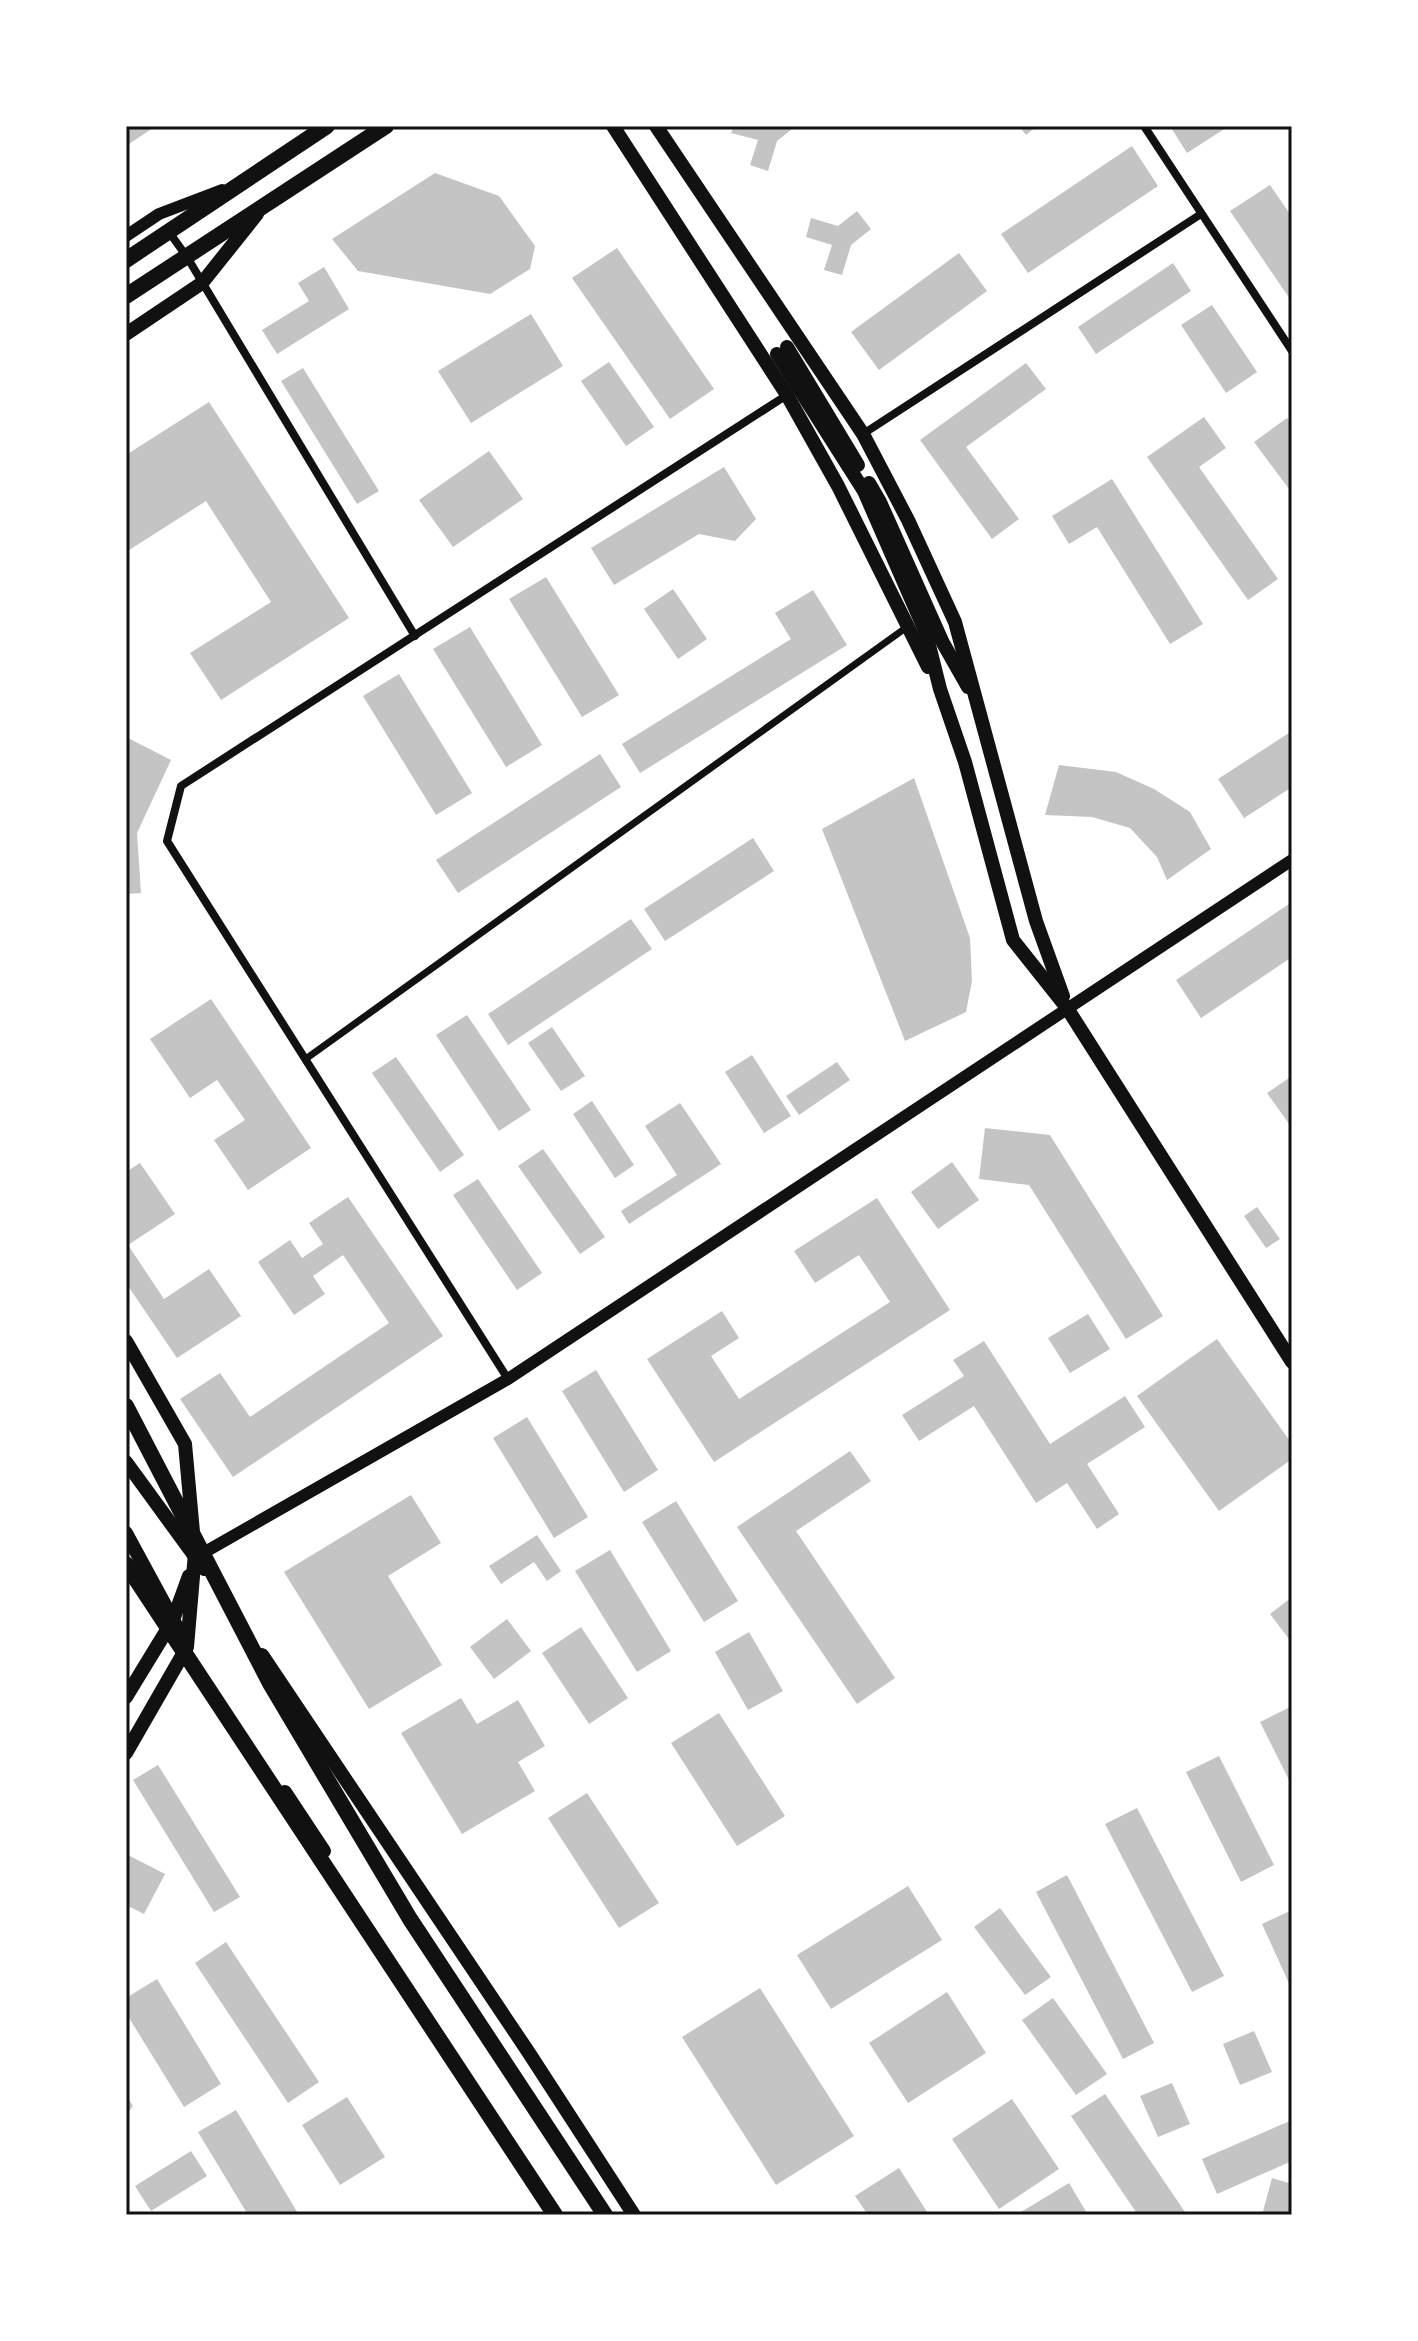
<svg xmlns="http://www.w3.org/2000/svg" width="1418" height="2341" viewBox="0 0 1418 2341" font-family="Mulish,sans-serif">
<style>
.building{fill:#c4c4c4}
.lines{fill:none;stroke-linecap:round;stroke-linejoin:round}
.pedestrian{stroke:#111;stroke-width:7}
.minor{stroke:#111;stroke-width:8}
.tertiary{stroke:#111;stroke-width:12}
.secondary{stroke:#111;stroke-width:14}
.primary{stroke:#111;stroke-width:16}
.trunk{stroke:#111;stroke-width:16}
.neatline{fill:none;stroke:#111;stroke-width:3}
</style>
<rect width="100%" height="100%" fill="#fff"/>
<!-- building -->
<g class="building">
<polygon points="126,126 156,126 126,146"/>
<polygon points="734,126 796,126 777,141 768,171 750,165 758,140 731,133"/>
<polygon points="1019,126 1037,126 1026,135"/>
<polygon points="1170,126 1229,126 1187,153"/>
<polygon points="1132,146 1158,186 1028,273 1001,234"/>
<polygon points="435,173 499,196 535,246 530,269 490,294 358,271 332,239"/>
<polygon points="1270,185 1292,217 1292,302 1230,211"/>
<polygon points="857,211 871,229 851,245 842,275 824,270 832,245 806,237 811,218 838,226"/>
<polygon points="617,248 714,389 670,419 572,278"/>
<polygon points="959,253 987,291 879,370 851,332"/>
<polygon points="1173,263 1191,291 1096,354 1078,327"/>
<polygon points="324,267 349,309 277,354 262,330 309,301 298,283"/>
<polygon points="1212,305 1257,372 1226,393 1181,325"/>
<polygon points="531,314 563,366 471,423 438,371"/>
<polygon points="609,362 654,427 626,446 581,381"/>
<polygon points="1026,363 1046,389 966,447 1019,519 992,539 920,440"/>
<polygon points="303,368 379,491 357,504 281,381"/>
<polygon points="209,402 349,618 221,700 190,653 271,602 206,501 126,552 126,455"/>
<polygon points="1204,417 1226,448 1199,467 1278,579 1248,600 1147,457"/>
<polygon points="1287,418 1292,424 1292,493 1254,442"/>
<polygon points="489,451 523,499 453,547 419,500"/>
<polygon points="724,467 756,519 735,541 699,534 614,585 591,548"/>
<polygon points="1112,479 1203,624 1170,644 1097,527 1069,544 1052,516"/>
<polygon points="546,577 619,695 582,717 509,599"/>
<polygon points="673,589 707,639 678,659 644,609"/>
<polygon points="813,590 847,645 640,773 622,744 791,639 775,613"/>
<polygon points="470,627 542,745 506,767 433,649"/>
<polygon points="399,674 472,793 436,815 363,696"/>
<polygon points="1292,731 1292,787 1244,818 1218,779"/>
<polygon points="126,737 171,760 137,833 141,893 126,894"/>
<polygon points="600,754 621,787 458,893 436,860"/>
<polygon points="1059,765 1116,772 1154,789 1190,812 1211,849 1167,880 1157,857 1130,828 1092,817 1045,815"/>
<polygon points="914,778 970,938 972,981 966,1012 905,1041 822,829"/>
<polygon points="753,838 774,871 665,941 644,909"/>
<polygon points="1292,902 1292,957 1201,1018 1176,980"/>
<polygon points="631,919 652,949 508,1045 488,1014"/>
<polygon points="211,999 311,1148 248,1190 214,1140 245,1120 217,1080 190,1098 150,1039"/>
<polygon points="467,1015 531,1110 499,1131 436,1035"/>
<polygon points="552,1027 585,1076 561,1091 528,1043"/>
<polygon points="752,1055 791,1116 764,1133 725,1072"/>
<polygon points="396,1057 464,1155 440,1172 372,1073"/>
<polygon points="837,1062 850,1080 799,1115 786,1096"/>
<polygon points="1292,1076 1292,1128 1267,1093"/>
<polygon points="592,1101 634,1165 615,1178 573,1114"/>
<polygon points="680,1103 721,1164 629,1224 621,1211 677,1175 645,1126"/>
<polygon points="985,1128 1050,1135 1163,1316 1126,1339 1029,1185 979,1179"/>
<polygon points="543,1149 605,1237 580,1254 518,1166"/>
<polygon points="952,1162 979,1200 938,1229 911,1192"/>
<polygon points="140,1163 175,1214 128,1245 164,1299 209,1269 241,1316 177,1358 126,1283 126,1172"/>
<polygon points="478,1179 542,1273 517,1290 453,1195"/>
<polygon points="348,1197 443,1336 233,1477 180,1399 220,1373 250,1417 389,1323 343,1255 313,1276 325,1294 294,1315 258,1262 290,1240 302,1258 323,1244 309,1223"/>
<polygon points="877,1198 950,1310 714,1462 647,1359 722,1311 739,1338 711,1356 739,1399 890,1302 859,1255 815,1283 794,1251"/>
<polygon points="1257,1207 1280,1239 1266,1248 1244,1216"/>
<polygon points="1088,1314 1110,1349 1070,1373 1048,1338"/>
<polygon points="1217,1339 1292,1444 1292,1459 1219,1511 1137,1396"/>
<polygon points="984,1341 1050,1444 1125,1396 1145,1427 1087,1464 1119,1514 1097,1529 1067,1483 1036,1503 974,1406 919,1441 902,1415 964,1376 953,1360"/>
<polygon points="596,1370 658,1470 624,1492 562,1391"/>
<polygon points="527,1417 588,1517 554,1538 493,1438"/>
<polygon points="850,1451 871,1481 796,1531 895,1678 857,1704 737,1527"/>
<polygon points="411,1495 441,1543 388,1576 442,1665 369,1709 284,1572"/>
<polygon points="676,1501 738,1601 704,1622 642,1522"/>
<polygon points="537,1535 561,1571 547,1581 534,1562 501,1584 489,1566"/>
<polygon points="610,1550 671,1651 637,1672 575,1571"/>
<polygon points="1292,1597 1292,1643 1270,1614"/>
<polygon points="507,1619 531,1651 494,1679 470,1647"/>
<polygon points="581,1627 628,1698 589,1724 542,1653"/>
<polygon points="749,1632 783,1691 748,1710 715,1652"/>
<polygon points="461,1698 477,1724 518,1700 545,1746 518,1762 535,1791 462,1834 401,1733"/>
<polygon points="1292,1706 1292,1786 1260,1722"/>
<polygon points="719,1713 785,1816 737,1846 671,1743"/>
<polygon points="1219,1756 1274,1865 1241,1882 1186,1772"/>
<polygon points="158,1765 240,1897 214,1912 133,1780"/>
<polygon points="587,1793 659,1903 619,1928 548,1818"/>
<polygon points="1137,1808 1224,1976 1192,1992 1105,1824"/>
<polygon points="126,1854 165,1874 144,1914 126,1905"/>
<polygon points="1067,1875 1154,2043 1123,2059 1036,1892"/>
<polygon points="908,1886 942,1940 831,2009 797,1955"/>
<polygon points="1000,1908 1051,1977 1025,1995 974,1927"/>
<polygon points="1292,1910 1292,1990 1262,1924"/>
<polygon points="226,1942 319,2082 288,2103 195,1963"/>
<polygon points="157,1979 221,2084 184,2107 126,2013 126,1998"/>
<polygon points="760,1988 854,2136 776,2185 682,2037"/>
<polygon points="947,1992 986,2053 908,2103 869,2043"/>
<polygon points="1053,1998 1107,2074 1076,2095 1022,2020"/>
<polygon points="1254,2031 1272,2072 1240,2085 1223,2044"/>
<polygon points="1172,2083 1190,2124 1158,2137 1140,2096"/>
<polygon points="1105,2094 1187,2215 1138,2215 1071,2116"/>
<polygon points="126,2095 133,2106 126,2115"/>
<polygon points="347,2097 385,2157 340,2185 302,2125"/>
<polygon points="1012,2099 1059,2169 999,2209 952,2139"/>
<polygon points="236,2110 299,2215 248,2215 198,2132"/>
<polygon points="1292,2120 1292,2161 1217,2194 1202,2159"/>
<polygon points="191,2151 207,2176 151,2211 135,2186"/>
<polygon points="899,2168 929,2215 868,2215 855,2196"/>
<polygon points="1272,2178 1292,2184 1292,2215 1262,2215"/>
<polygon points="1069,2183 1088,2215 1016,2215"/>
</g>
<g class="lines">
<!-- pedestrian -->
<polyline class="pedestrian" points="307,1058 907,627"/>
<!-- minor -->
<g class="minor">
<polyline points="1144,126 1292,351"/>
<polyline points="169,232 187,257 415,636"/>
<polyline points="863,434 1201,214"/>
<polyline points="508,1379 167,841 181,786 787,395"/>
</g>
<!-- tertiary -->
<g class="tertiary">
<polyline points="126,236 159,214 222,190"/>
<polyline points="198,1556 508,1379 1292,860"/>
</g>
<!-- secondary -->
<g class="secondary">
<polyline points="613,126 787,395 838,486 928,667"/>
<polyline points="656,126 863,434 908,520 955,622 1036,921 1063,996"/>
<polyline points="126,334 202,283 257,214"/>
<polyline points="787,347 858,465"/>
<polyline points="777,354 864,491 926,633 940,689 965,762 1013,940 1067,1008 1292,1362"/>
<polyline points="869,483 880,502 943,643 968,687"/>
<polyline points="126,1341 185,1444 193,1532"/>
<polyline points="126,1462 204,1569"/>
<polyline points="126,1533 183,1638"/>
<polyline points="262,1655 529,2053 634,2215"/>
<polyline points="126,1697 173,1620 189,1576"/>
<polyline points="126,1753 187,1647 195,1553"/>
<polyline points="285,1792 324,1851"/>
</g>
<!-- primary -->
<g class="primary">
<polyline points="126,260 327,126"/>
<polyline points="126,296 386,126"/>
</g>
<!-- trunk -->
<g class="trunk">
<polyline points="126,1406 271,1685 410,1919 605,2215"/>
<polyline points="126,1564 555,2215"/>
</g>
</g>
<!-- border -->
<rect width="1418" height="2341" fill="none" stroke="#ffffff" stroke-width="256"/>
<rect x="128" y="128" width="1162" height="2085" class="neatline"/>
</svg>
